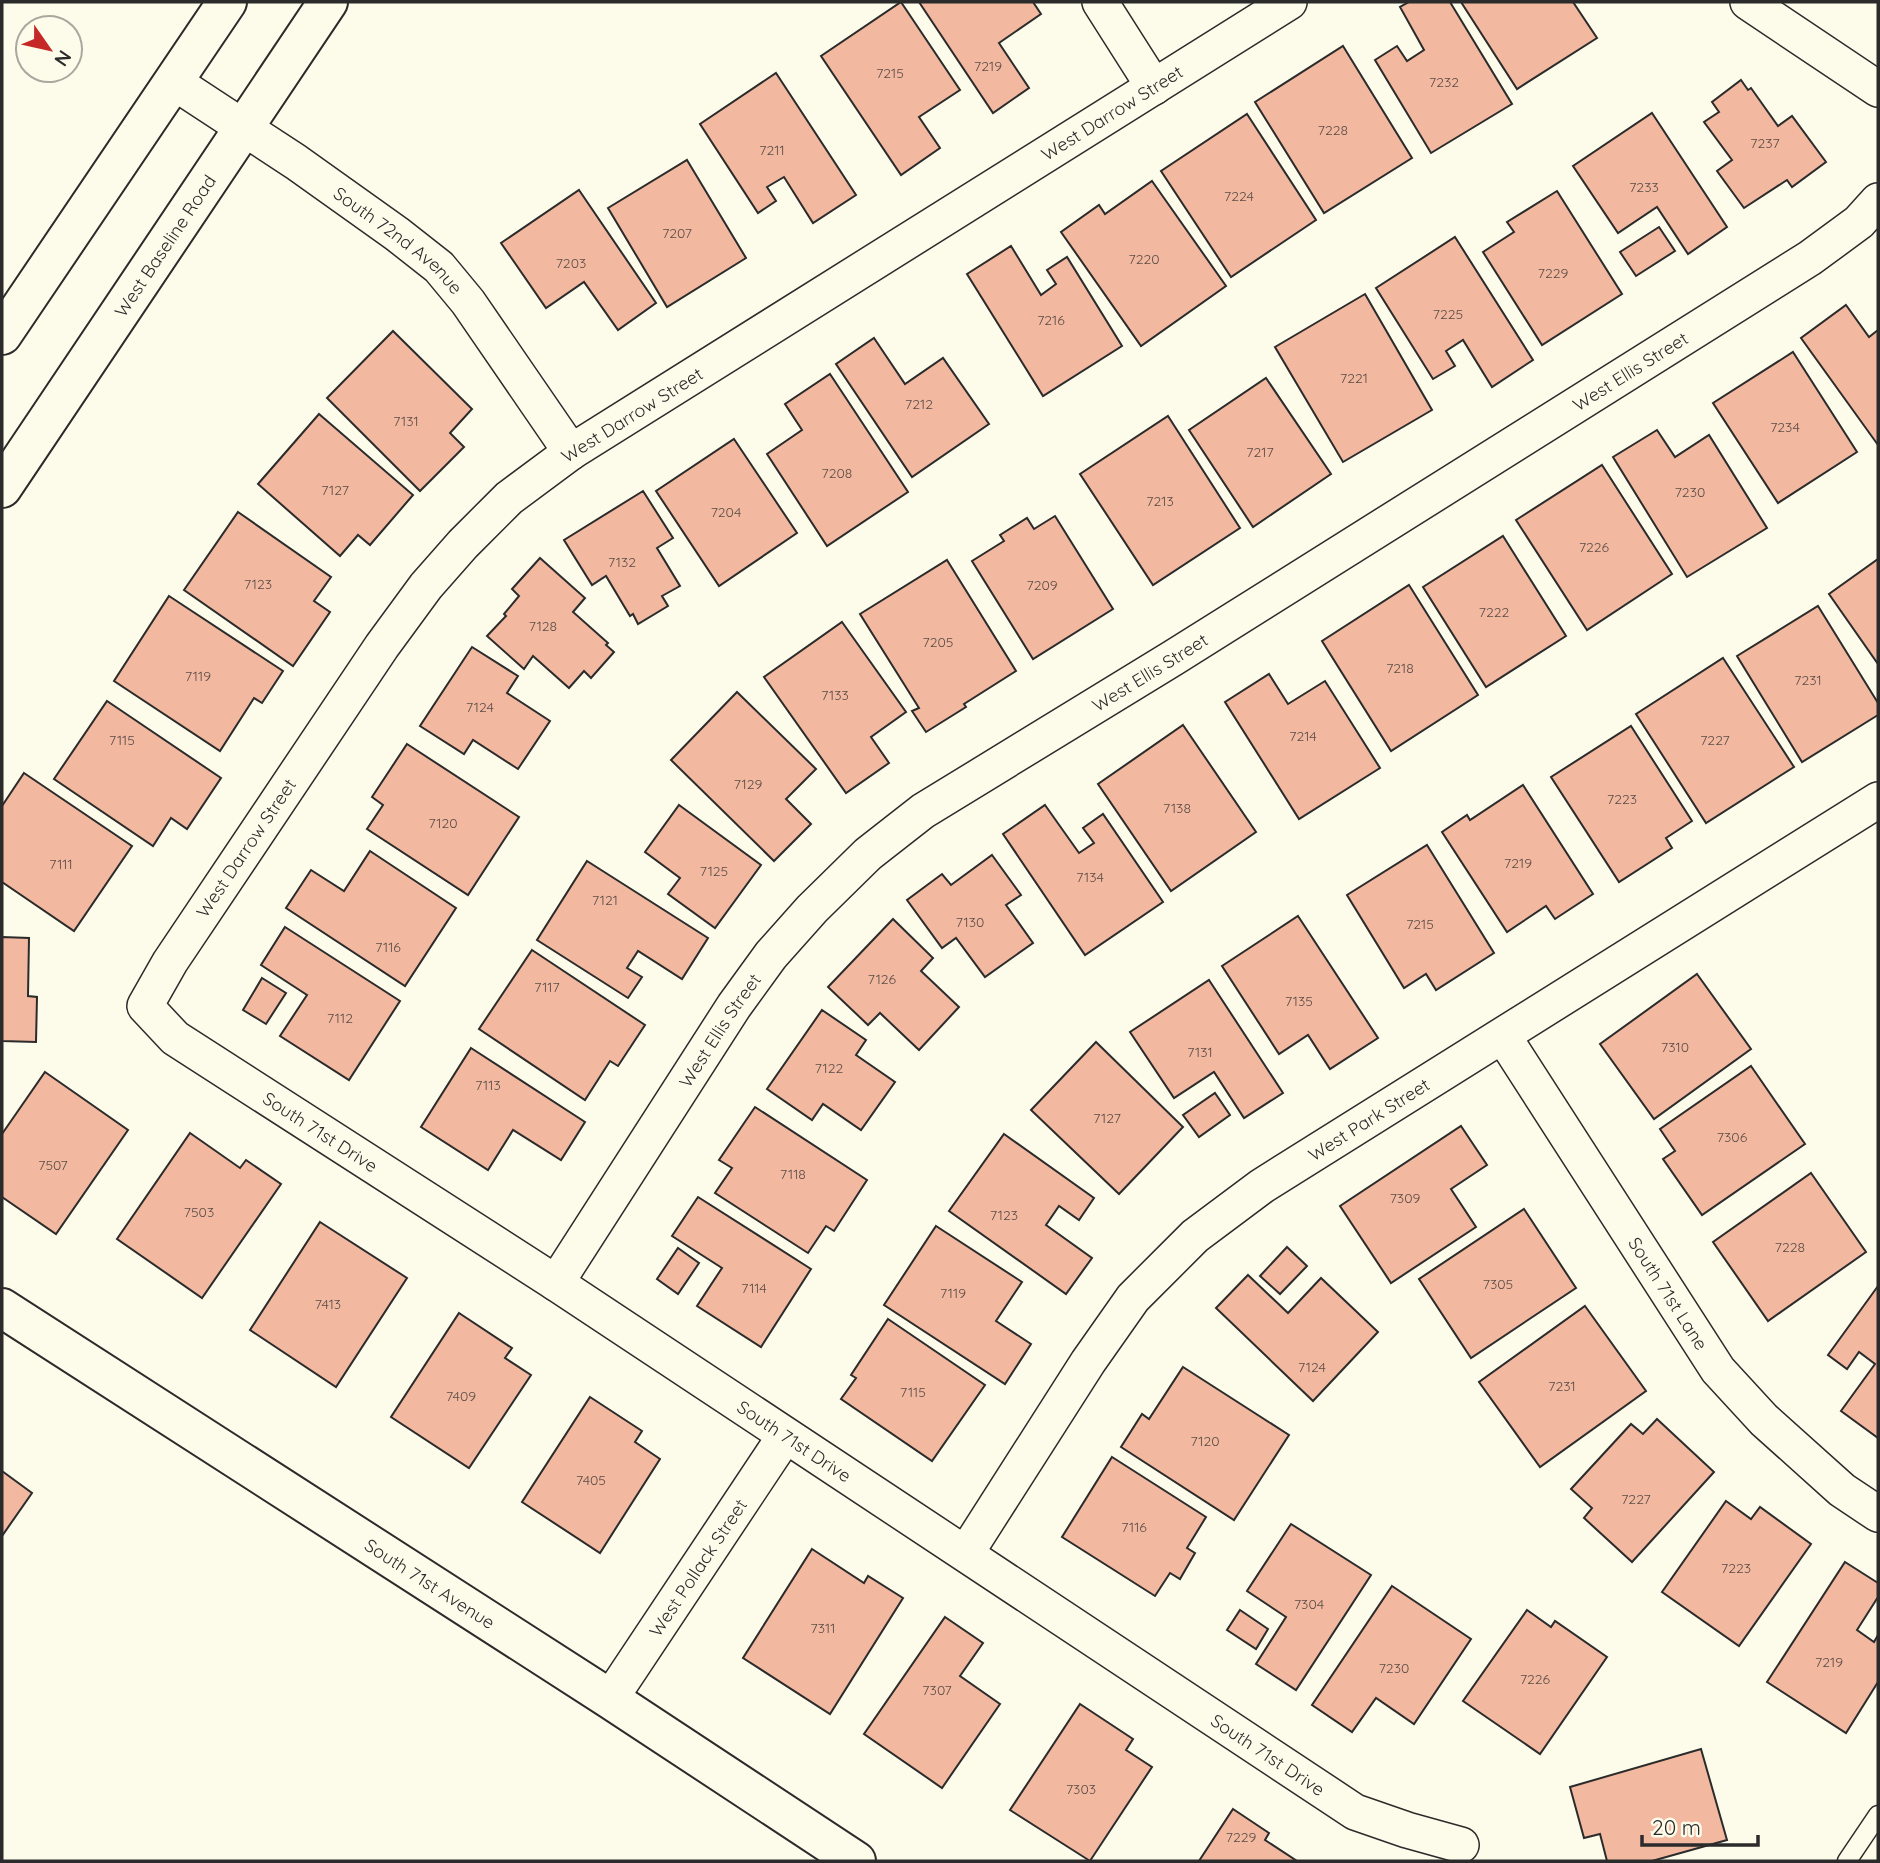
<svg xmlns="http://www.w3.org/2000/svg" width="1880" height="1863" viewBox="0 0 1880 1863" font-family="Quicksand,sans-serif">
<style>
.building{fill:#f2b8a0;stroke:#2b2b2b;stroke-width:2}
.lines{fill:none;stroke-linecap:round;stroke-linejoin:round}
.lane-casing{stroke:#2b2b2b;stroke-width:21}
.street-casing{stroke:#2b2b2b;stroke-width:38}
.secondary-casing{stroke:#2b2b2b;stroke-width:42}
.lane{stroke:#fdfbea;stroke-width:18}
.street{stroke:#fdfbea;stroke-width:35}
.secondary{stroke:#fdfbea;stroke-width:38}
.labels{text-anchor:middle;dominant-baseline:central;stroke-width:5;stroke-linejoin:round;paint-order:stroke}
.number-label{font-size:14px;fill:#5d4e48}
.street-label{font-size:18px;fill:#2b2b2b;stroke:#fdfbea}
</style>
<rect width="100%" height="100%" fill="#fdfbea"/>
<!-- building -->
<g class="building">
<polygon points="901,2 960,90 919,117 940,148 901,175 821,56"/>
<polygon points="919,2 1033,2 1041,14 999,43 1029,88 993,113"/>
<polygon points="1409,2 1450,2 1512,104 1431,153 1375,60 1397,46 1407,61 1424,50 1400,7"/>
<polygon points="1461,2 1573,2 1597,38 1517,89"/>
<polygon points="1343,46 1412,158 1324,213 1255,102"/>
<polygon points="776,73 856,195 813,223 784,177 767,187 776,201 758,213 700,124"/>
<polygon points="1741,80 1748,90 1751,88 1778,126 1792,116 1826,162 1792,187 1787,180 1744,208 1717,171 1732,160 1704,122 1719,112 1712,102"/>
<polygon points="1652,113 1727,227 1688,254 1657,207 1618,233 1573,166"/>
<polygon points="1247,114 1316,220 1231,277 1161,171"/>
<polygon points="687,160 746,258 667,307 608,208"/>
<polygon points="1152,181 1226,286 1141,346 1061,232 1099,205 1105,214"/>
<polygon points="579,190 656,303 618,330 584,282 546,308 501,243"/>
<polygon points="1557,191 1622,294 1542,345 1483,252 1514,232 1507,222"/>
<polygon points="1659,227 1675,251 1636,276 1620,252"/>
<polygon points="1455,237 1533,360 1492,387 1463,340 1446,351 1455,366 1433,379 1376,288"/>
<polygon points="1011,246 1041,295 1056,284 1047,270 1067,257 1122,346 1043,396 967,274"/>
<polygon points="1365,294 1432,410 1343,462 1275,347"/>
<polygon points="1846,305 1869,337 1878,330 1878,445 1801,338"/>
<polygon points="393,331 472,409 450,433 464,447 420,491 327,398"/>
<polygon points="874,338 905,384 943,358 989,424 912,477 836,364"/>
<polygon points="1793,352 1857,452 1778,503 1713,403"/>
<polygon points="830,374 908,492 827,546 767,454 802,430 785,404"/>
<polygon points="1266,378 1331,474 1253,527 1189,430"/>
<polygon points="319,414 413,495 370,545 358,535 340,556 258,484"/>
<polygon points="1168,416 1240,528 1153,585 1080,474"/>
<polygon points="1657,430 1675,457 1709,435 1767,528 1687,577 1613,457"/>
<polygon points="734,439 797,533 719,586 656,491"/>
<polygon points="1602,465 1672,574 1587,630 1516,520"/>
<polygon points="643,491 673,538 657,548 680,586 662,596 668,606 638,624 633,614 630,616 606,576 592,585 564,540"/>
<polygon points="238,512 331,577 314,601 330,612 293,666 184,590"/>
<polygon points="1055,516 1113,609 1033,659 972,561 1004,541 1000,535 1027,518 1034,529"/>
<polygon points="1503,536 1566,636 1486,687 1423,587"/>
<polygon points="540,558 585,598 573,612 608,643 606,645 614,652 591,678 584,671 569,688 533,656 524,669 487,636 506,616 504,614 519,596 512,589"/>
<polygon points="1878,559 1878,664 1829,594"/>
<polygon points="947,560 1016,671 964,704 966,707 926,732 912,711 919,708 860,614"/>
<polygon points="1409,585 1478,695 1391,751 1322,641"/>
<polygon points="169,596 283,671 262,703 254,698 220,751 114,681"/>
<polygon points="1818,606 1878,703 1878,715 1802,762 1737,656"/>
<polygon points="842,622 906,712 871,737 889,763 846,793 764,677"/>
<polygon points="472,647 518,676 507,693 550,721 518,769 473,740 464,754 420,726"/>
<polygon points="1723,658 1794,767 1706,823 1636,714"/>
<polygon points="1269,674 1288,704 1325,681 1380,768 1299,819 1225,702"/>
<polygon points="737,692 816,769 786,799 811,824 774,861 671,760"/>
<polygon points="107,701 221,778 187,829 171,818 153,846 54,779"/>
<polygon points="1183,725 1256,832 1171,891 1098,784"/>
<polygon points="1631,726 1692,821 1666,838 1672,848 1619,882 1551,777"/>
<polygon points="407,744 519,817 468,895 367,829 383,805 372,797"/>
<polygon points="24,773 132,846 74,931 2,882 2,806"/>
<polygon points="1523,785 1593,894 1555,919 1546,906 1507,932 1442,832 1467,815 1470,820"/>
<polygon points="679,805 761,865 715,928 668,894 680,878 645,852"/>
<polygon points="1045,805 1079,853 1094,843 1083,828 1103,814 1163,902 1085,955 1003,834"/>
<polygon points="1427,845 1494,953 1436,990 1426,974 1404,988 1347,895"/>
<polygon points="370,851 456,908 405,986 286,908 311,870 344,891"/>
<polygon points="992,855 1021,895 1006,905 1033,943 985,977 956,938 942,948 907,900 942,874 951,885"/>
<polygon points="587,861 708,938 682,979 638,951 627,968 642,977 628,998 537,940"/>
<polygon points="1298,916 1378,1038 1330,1069 1308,1035 1279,1054 1222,966"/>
<polygon points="893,919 933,958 921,971 959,1007 919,1050 880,1013 868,1025 828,987"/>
<polygon points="285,927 400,1001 349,1080 280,1036 307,995 261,965"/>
<polygon points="2,937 29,938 28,996 37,997 36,1042 2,1041"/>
<polygon points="532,950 645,1025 618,1066 610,1061 585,1100 479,1029"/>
<polygon points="1697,974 1751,1049 1654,1119 1600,1044"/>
<polygon points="262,978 286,993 266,1024 243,1010"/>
<polygon points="1209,980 1283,1093 1244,1118 1214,1072 1174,1098 1130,1032"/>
<polygon points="822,1010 866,1040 856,1055 895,1082 861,1130 823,1104 812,1120 767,1089"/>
<polygon points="1096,1042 1183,1127 1119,1194 1031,1110"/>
<polygon points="471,1048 585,1122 561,1160 513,1130 488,1170 421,1127"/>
<polygon points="1751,1066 1805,1144 1702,1215 1663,1159 1675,1151 1660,1129"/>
<polygon points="45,1072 128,1130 56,1234 2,1197 2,1134"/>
<polygon points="1215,1093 1230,1115 1199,1137 1183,1115"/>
<polygon points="755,1107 867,1180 834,1231 826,1226 808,1253 715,1193 732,1168 719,1160"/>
<polygon points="1461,1126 1487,1165 1451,1189 1476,1227 1391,1283 1340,1206"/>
<polygon points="190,1133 240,1168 246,1160 281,1184 202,1298 117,1239"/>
<polygon points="1004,1134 1094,1198 1079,1220 1059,1206 1046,1225 1092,1258 1066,1294 949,1211"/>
<polygon points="1811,1173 1866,1252 1768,1321 1713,1242"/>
<polygon points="698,1197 811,1269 761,1347 697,1306 722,1268 672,1236"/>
<polygon points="1524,1209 1576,1288 1471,1358 1419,1279"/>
<polygon points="320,1222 407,1278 336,1387 250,1330"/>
<polygon points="936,1226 1022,1282 996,1321 1031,1344 1005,1384 884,1305"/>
<polygon points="1287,1247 1307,1266 1280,1294 1260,1276"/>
<polygon points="678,1248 699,1263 678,1294 657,1279"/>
<polygon points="1248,1275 1288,1313 1321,1278 1378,1332 1313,1401 1216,1308"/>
<polygon points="1878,1286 1878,1438 1841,1411 1875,1364 1859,1352 1847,1369 1828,1355"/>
<polygon points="1585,1306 1646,1391 1540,1467 1479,1382"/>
<polygon points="459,1313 512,1348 505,1358 531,1375 469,1468 391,1417"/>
<polygon points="888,1319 985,1385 932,1461 841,1399 856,1378 851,1375"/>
<polygon points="1183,1367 1289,1435 1234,1520 1121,1447 1142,1414 1149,1419"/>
<polygon points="590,1397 642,1431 635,1442 660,1459 600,1553 522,1502"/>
<polygon points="1657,1419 1714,1472 1632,1562 1584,1518 1592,1508 1571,1489 1631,1424 1643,1434"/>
<polygon points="1112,1457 1206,1517 1187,1548 1195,1553 1180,1579 1170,1573 1155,1596 1062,1537"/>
<polygon points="2,1471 32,1493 2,1536"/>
<polygon points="1726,1501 1751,1519 1760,1507 1811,1544 1739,1646 1662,1592"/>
<polygon points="1291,1524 1371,1575 1296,1690 1256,1664 1286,1617 1247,1591"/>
<polygon points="812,1549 864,1583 868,1576 903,1598 830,1714 743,1658"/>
<polygon points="1845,1562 1878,1583 1878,1597 1857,1630 1874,1642 1878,1635 1878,1682 1846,1733 1767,1682"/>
<polygon points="1392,1586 1471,1639 1414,1724 1376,1698 1352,1732 1312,1705"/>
<polygon points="1240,1610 1268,1629 1256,1649 1227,1630"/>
<polygon points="1527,1610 1551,1627 1555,1621 1607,1657 1540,1754 1463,1701"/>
<polygon points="945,1617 983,1643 960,1676 1000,1704 942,1788 864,1734"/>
<polygon points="1080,1704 1133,1739 1126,1750 1152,1767 1090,1861 1010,1810"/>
<polygon points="1701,1749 1727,1840 1652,1861 1607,1861 1600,1834 1584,1838 1570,1787"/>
<polygon points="1233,1809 1269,1833 1265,1840 1297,1861 1199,1861"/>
</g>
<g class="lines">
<!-- lane casing -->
<g class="lane-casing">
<polyline id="lane" points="1847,1861 1878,1815"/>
</g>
<!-- street casing -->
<g class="street-casing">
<g id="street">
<polyline points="1100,2 1154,87"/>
<path id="s1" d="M1289,2L571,452L509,498L463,544L426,586L382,646L170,962L145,1006L175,1038L556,1283L1355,1812L1407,1830L1461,1845"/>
<polyline points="1748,2 1878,89"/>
<path id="s2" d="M174,82L296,162L397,234L439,267L468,302L571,452"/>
<path id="s3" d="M1503,1036L1718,1370L1764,1420L1842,1490L1878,1514"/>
<path id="s4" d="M556,1283L734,1006L771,955L812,909L868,854L923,811L1173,658L1810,258L1859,222L1878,201"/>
<path id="s5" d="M966,1553L1088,1362L1133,1298L1195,1236L1262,1186L1878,800"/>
<path id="s6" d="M610,1699L785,1436"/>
</g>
</g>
<!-- secondary casing -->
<g class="secondary-casing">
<g id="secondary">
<polyline points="2,335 227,2"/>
<path id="s7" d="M2,488L328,2"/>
<path id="s8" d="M2,1308L610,1699L856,1861"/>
</g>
</g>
<!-- lane -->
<use href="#lane" class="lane"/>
<!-- street -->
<use href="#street" class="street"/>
<!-- secondary -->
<use href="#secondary" class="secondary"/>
</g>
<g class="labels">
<!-- number labels -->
<g class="number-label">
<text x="988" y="66">7219</text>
<text x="890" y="73">7215</text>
<text x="1444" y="82">7232</text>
<text x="1333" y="130">7228</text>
<text x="1765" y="143">7237</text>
<text x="772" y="150">7211</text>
<text x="1644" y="187">7233</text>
<text x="1239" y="196">7224</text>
<text x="677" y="233">7207</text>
<text x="1144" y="259">7220</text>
<text x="571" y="263">7203</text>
<text x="1553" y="273">7229</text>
<text x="1448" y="314">7225</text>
<text x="1051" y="320">7216</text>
<text x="1354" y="378">7221</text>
<text x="919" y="404">7212</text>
<text x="406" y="421">7131</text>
<text x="1785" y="427">7234</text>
<text x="1260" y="452">7217</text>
<text x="837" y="473">7208</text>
<text x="335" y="490">7127</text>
<text x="1690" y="492">7230</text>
<text x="1160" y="501">7213</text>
<text x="726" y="512">7204</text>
<text x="1594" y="547">7226</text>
<text x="622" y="562">7132</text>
<text x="258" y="584">7123</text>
<text x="1042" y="585">7209</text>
<text x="1494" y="612">7222</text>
<text x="543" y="626">7128</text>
<text x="938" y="642">7205</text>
<text x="1400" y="668">7218</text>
<text x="198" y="676">7119</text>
<text x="1808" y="680">7231</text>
<text x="835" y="695">7133</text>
<text x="480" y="707">7124</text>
<text x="1303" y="736">7214</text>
<text x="122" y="740">7115</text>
<text x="1715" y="740">7227</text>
<text x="748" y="784">7129</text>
<text x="1622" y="799">7223</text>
<text x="1177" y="808">7138</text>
<text x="443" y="823">7120</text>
<text x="1518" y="863">7219</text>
<text x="61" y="864">7111</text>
<text x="714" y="871">7125</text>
<text x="1090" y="877">7134</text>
<text x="605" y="900">7121</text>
<text x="970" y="922">7130</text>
<text x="1420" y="924">7215</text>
<text x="388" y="947">7116</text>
<text x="882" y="979">7126</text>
<text x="547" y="987">7117</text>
<text x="1299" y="1001">7135</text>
<text x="340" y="1018">7112</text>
<text x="1675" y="1047">7310</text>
<text x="1200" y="1052">7131</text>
<text x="829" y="1068">7122</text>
<text x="488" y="1085">7113</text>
<text x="1107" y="1118">7127</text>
<text x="1732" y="1137">7306</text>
<text x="53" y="1165">7507</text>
<text x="793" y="1174">7118</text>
<text x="1405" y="1198">7309</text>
<text x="199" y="1212">7503</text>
<text x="1004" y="1215">7123</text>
<text x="1790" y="1247">7228</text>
<text x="1498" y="1284">7305</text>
<text x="754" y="1288">7114</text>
<text x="953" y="1293">7119</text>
<text x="328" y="1304">7413</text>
<text x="1312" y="1367">7124</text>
<text x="1562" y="1386">7231</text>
<text x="913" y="1392">7115</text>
<text x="461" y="1396">7409</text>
<text x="1205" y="1441">7120</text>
<text x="591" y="1480">7405</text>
<text x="1636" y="1499">7227</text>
<text x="1134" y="1527">7116</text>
<text x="1736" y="1568">7223</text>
<text x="1309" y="1604">7304</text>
<text x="823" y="1628">7311</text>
<text x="1829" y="1662">7219</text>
<text x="1394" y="1668">7230</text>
<text x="1535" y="1679">7226</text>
<text x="937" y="1690">7307</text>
<text x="1081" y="1789">7303</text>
<text x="1241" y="1837">7229</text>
</g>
<!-- street labels -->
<g class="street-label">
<text transform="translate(1112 113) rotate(-32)">West Darrow Street</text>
<text stroke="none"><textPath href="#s2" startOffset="275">South 72nd Avenue</textPath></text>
<text stroke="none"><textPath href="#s7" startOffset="292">West Baseline Road</textPath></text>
<text stroke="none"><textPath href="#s4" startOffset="1435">West Ellis Street</textPath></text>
<text transform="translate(632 415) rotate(-32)">West Darrow Street</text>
<text stroke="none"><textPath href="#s4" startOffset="868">West Ellis Street</textPath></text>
<text transform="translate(246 848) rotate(-56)">West Darrow Street</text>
<text stroke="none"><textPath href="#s4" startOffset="301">West Ellis Street</textPath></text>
<text stroke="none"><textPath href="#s5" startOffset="602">West Park Street</textPath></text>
<text stroke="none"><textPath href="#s1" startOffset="1768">South 71st Drive</textPath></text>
<text stroke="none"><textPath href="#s3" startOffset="306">South 71st Lane</textPath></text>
<text stroke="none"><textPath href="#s1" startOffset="2334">South 71st Drive</textPath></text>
<text stroke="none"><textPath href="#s6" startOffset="158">West Pollack Street</textPath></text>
<text stroke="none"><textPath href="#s8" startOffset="509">South 71st Avenue</textPath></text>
<text stroke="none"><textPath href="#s1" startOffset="2902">South 71st Drive</textPath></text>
</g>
</g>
<!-- border -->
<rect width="1880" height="1863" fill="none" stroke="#2b2b2b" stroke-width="7"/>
<!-- north arrow -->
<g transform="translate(49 49) rotate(124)"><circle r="33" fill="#fdfbea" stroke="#a9a89e" stroke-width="2"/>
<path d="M0-5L12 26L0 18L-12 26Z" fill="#c62828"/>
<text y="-10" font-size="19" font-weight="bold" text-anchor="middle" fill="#2b2b2b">N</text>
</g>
<!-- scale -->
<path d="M1642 1835v10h116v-10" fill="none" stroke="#2b2b2b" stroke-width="3.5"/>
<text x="1652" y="1835" font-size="21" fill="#2b2b2b" stroke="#fdfbea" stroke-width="5" paint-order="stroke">20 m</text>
</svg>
